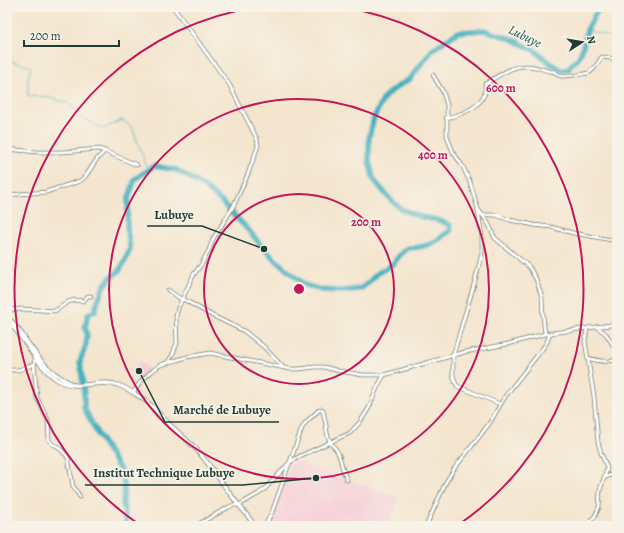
<svg xmlns="http://www.w3.org/2000/svg" width="624" height="533" viewBox="0 0 624 533" font-family="Alegreya,serif">
<style>
.built{fill:#f6cfd7}
.lines{fill:none;stroke-linecap:round;stroke-linejoin:round}
.stream{stroke:#43b0c0;stroke-width:1}
.river{stroke:#43b0c0;stroke-width:5.5}
.minor-casing{stroke:#6a786a;stroke-width:4.5}
.tertiary-casing{stroke:#6a786a;stroke-width:5}
.minor{stroke:#fff;stroke-width:3}
.tertiary{stroke:#fff;stroke-width:3.5}
.ring{fill:none;stroke:#c2185b;stroke-width:2}
.labels{text-anchor:middle;dominant-baseline:central;stroke-width:3.5;stroke-linejoin:round;paint-order:stroke}
.water-label{font-size:13px;font-style:italic;fill:#285a57;stroke:#f7f3e8}
.centre{fill:#c2185b;stroke:#f7f3e8;stroke-width:2}
.ring-label{font-size:12px;text-anchor:middle;font-weight:bold;fill:#c2185b;stroke:#f7f3e8;stroke-width:3.5;stroke-linejoin:round;paint-order:stroke}
.leader{fill:none;stroke:#1f3d34;stroke-width:1.5}
.callout-dot{fill:#1f3d34;stroke:#f7f3e8;stroke-width:1.5}
.callout-label{font-size:13px;text-anchor:middle;font-weight:bold;fill:#1f3d34;stroke:#f7f3e8;stroke-width:3.5;stroke-linejoin:round;paint-order:stroke}
</style>
<rect width="100%" height="100%" fill="#f7f3e8"/>
<filter id="ink" filterUnits="userSpaceOnUse"><feTurbulence type="fractalNoise" baseFrequency=".025" numOctaves="2"/><feDisplacementMap in="SourceGraphic" scale="8" xChannelSelector="R" yChannelSelector="G"/><feConvolveMatrix kernelMatrix="1 2 1 2 8 2 1 2 1" color-interpolation-filters="sRGB"/></filter>
<filter id="wash" filterUnits="userSpaceOnUse"><feTurbulence type="fractalNoise" baseFrequency=".012" numOctaves="4" result="noise"/><feDisplacementMap in="SourceGraphic" scale="16" xChannelSelector="R" yChannelSelector="G"/><feGaussianBlur stdDeviation="0.9" result="paint"/><feColorMatrix in="noise" values="0 0 0 0 0 0 0 0 0 0 0 0 0 0 0 0 0 1.4 0 .05"/><feComposite in="paint" operator="in"/></filter>
<g filter="url(#wash)">
<rect width="100%" height="100%" fill="#f4e5ce"/>
<!-- built -->
<g class="built">
<polygon points="140,361 149,370 139,381 130,372"/>
<polygon points="292,460 399,497 389,526 270,526"/>
</g>
<g class="lines">
<!-- stream -->
<g class="stream">
<polyline points="587,30 611,37 617,38"/>
<polyline points="7,40 11,61 31,67 28,78 28,96 47,97 68,103 85,119 103,129 122,120 132,127 148,170"/>
</g>
<!-- river -->
<path class="river" d="M124,526L126,521L123,503L124,489L122,473L98,435L84,408V395L80,361L86,345L87,335L85,327L88,314L95,311L98,300L104,286L111,277L119,271L126,259L130,248L127,228L128,200L135,179L154,166L177,170L203,186L221,201L251,233L264,249L287,270L305,285L321,290L342,291L360,289L368,283L378,273L393,264L399,256L408,248C428,248 436,242 451,230L450,225L438,220L421,217L401,209L390,199L374,180L369,161V138L374,117L385,96L398,86L410,79L433,49L458,32L484,30L512,39L534,50L553,65L561,70H568L572,64L578,59L582,50L587,30L599,7"/>
</g>
</g>
<g filter="url(#ink)">
<g class="lines">
<!-- minor casing -->
<g class="minor-casing">
<g id="minor">
<polyline points="433,75 443,92 447,105 447,136 453,152 462,165 470,182 478,209 488,223 495,238 529,267 536,279 542,297 543,316 545,334"/>
<path d="M446,118C460,115 476,110 483,97C486,93 485,89 485,84C497,77 511,66 525,66C533,65 541,69 549,71C552,71 552,71 555,72C557,73 558,75 560,76C562,77 588,74 590,72C595,69 598,62 602,57L617,59"/>
<polyline points="7,149 37,152 64,152 98,149 102,150 137,165"/>
<polyline points="7,195 46,192 80,181 85,177 97,159 105,151"/>
<polyline points="478,210 482,237 482,253 475,281 463,321 453,356 453,375 455,382 457,386 500,404"/>
<polyline points="482,215 496,215 510,220 534,225 551,227 573,233 612,240 617,242"/>
<polyline points="168,290 181,299 183,299 211,315 244,331 264,347 282,366"/>
<path d="M7,309C13,310 17,309 23,309C34,310 44,310 55,311L68,302L75,300L83,301L88,296H91"/>
<polyline points="597,327 606,334 617,351"/>
<polyline points="587,329 585,341 594,397 598,442 601,453 606,465 607,469 600,490 599,507 595,516 590,521 590,526"/>
<polyline points="36,357 34,364 37,398 48,420 49,440 52,444 57,446 66,455 68,458 73,486 80,497"/>
<path d="M588,358C597,361 608,363 617,359"/>
<polyline points="167,363 187,357 210,353 290,369 299,369 315,367 324,367 339,371 363,375 384,375 465,352 508,344 545,334 617,324"/>
<polyline points="7,370 19,370 34,364"/>
<polyline points="133,393 141,381 151,372 160,365 167,363 172,356 177,343 176,316 178,308 194,274 201,265 209,250 213,239 233,207 248,174 258,146 257,139 229,84 173,7"/>
<polyline points="604,478 617,472"/>
<polyline points="195,526 229,507 234,505 239,505 258,494 265,489 289,463 300,456 350,433 360,422 369,408 377,388 384,375"/>
<path d="M265,526L272,512L302,428L306,422L319,410L322,409L323,410C324,416 325,420 326,425C327,433 327,437 331,443C333,447 337,449 338,453C342,462 342,471 347,480"/>
<polyline points="426,526 446,482 454,469 489,424 506,395 543,348 547,342 550,333"/>
</g>
</g>
<!-- tertiary casing -->
<g class="tertiary-casing">
<g id="tertiary">
<path d="M7,317C21,329 28,346 40,359C49,370 60,378 72,384"/>
<path d="M7,321C26,338 35,364 56,379C77,393 98,378 118,385C129,389 147,401 154,408C159,413 164,419 169,424C178,432 187,440 196,449C208,462 218,478 229,492C237,504 247,514 255,526"/>
</g>
</g>
<!-- minor -->
<use href="#minor" class="minor"/>
<!-- tertiary -->
<use href="#tertiary" class="tertiary"/>
</g>
</g>
<!-- distance rings -->
<g class="ring">
<circle cx="299" cy="289" r="95"/>
<circle cx="299" cy="289" r="190"/>
<path d="M140 525A285 285 0 0 1 257 7M341 7A285 285 0 0 1 458 525"/>
</g>
<g class="labels">
<!-- water labels -->
<g class="water-label">
<text transform="translate(525 36) rotate(26)">Lubuye</text>
</g>
</g>
<circle cx="299" cy="289" r="6" class="centre"/>
<g class="ring-label">
<text x="501" y="92">600 m</text>
<text x="433" y="159">400 m</text>
<text x="366" y="226">200 m</text>
</g>
<!-- callouts -->
<path class="leader" d="M264 249L202 226H147M139 371L165 422H279M316 478L243 485H85"/>
<g class="callout-dot">
<circle cx="264" cy="249" r="4"/>
<circle cx="139" cy="371" r="4"/>
<circle cx="316" cy="478" r="4"/>
</g>
<g class="callout-label">
<text x="174" y="219">Lubuye</text>
<text x="222" y="414">Marché de Lubuye</text>
<text x="164" y="477">Institut Technique Lubuye</text>
</g>
<!-- margin -->
<rect width="624" height="533" fill="none" stroke="#f7f3e8" stroke-width="24"/>
<!-- north arrow -->
<g transform="translate(582 42) rotate(78)" stroke="#f7f3e8" stroke-width="3" paint-order="stroke">
<path d="M0-3L7 15L0 10L-7 15Z" fill="#1f3d34"/>
<text y="-6" font-size="11" font-weight="bold" text-anchor="middle" fill="#1f3d34">N</text>
</g>
<!-- scale -->
<path d="M24 40v6h95v-6" fill="none" stroke="#1f3d34" stroke-width="2"/>
<text x="30" y="40" font-size="12" fill="#1f3d34" stroke="#f7f3e8" stroke-width="3" paint-order="stroke">200 m</text>
</svg>
